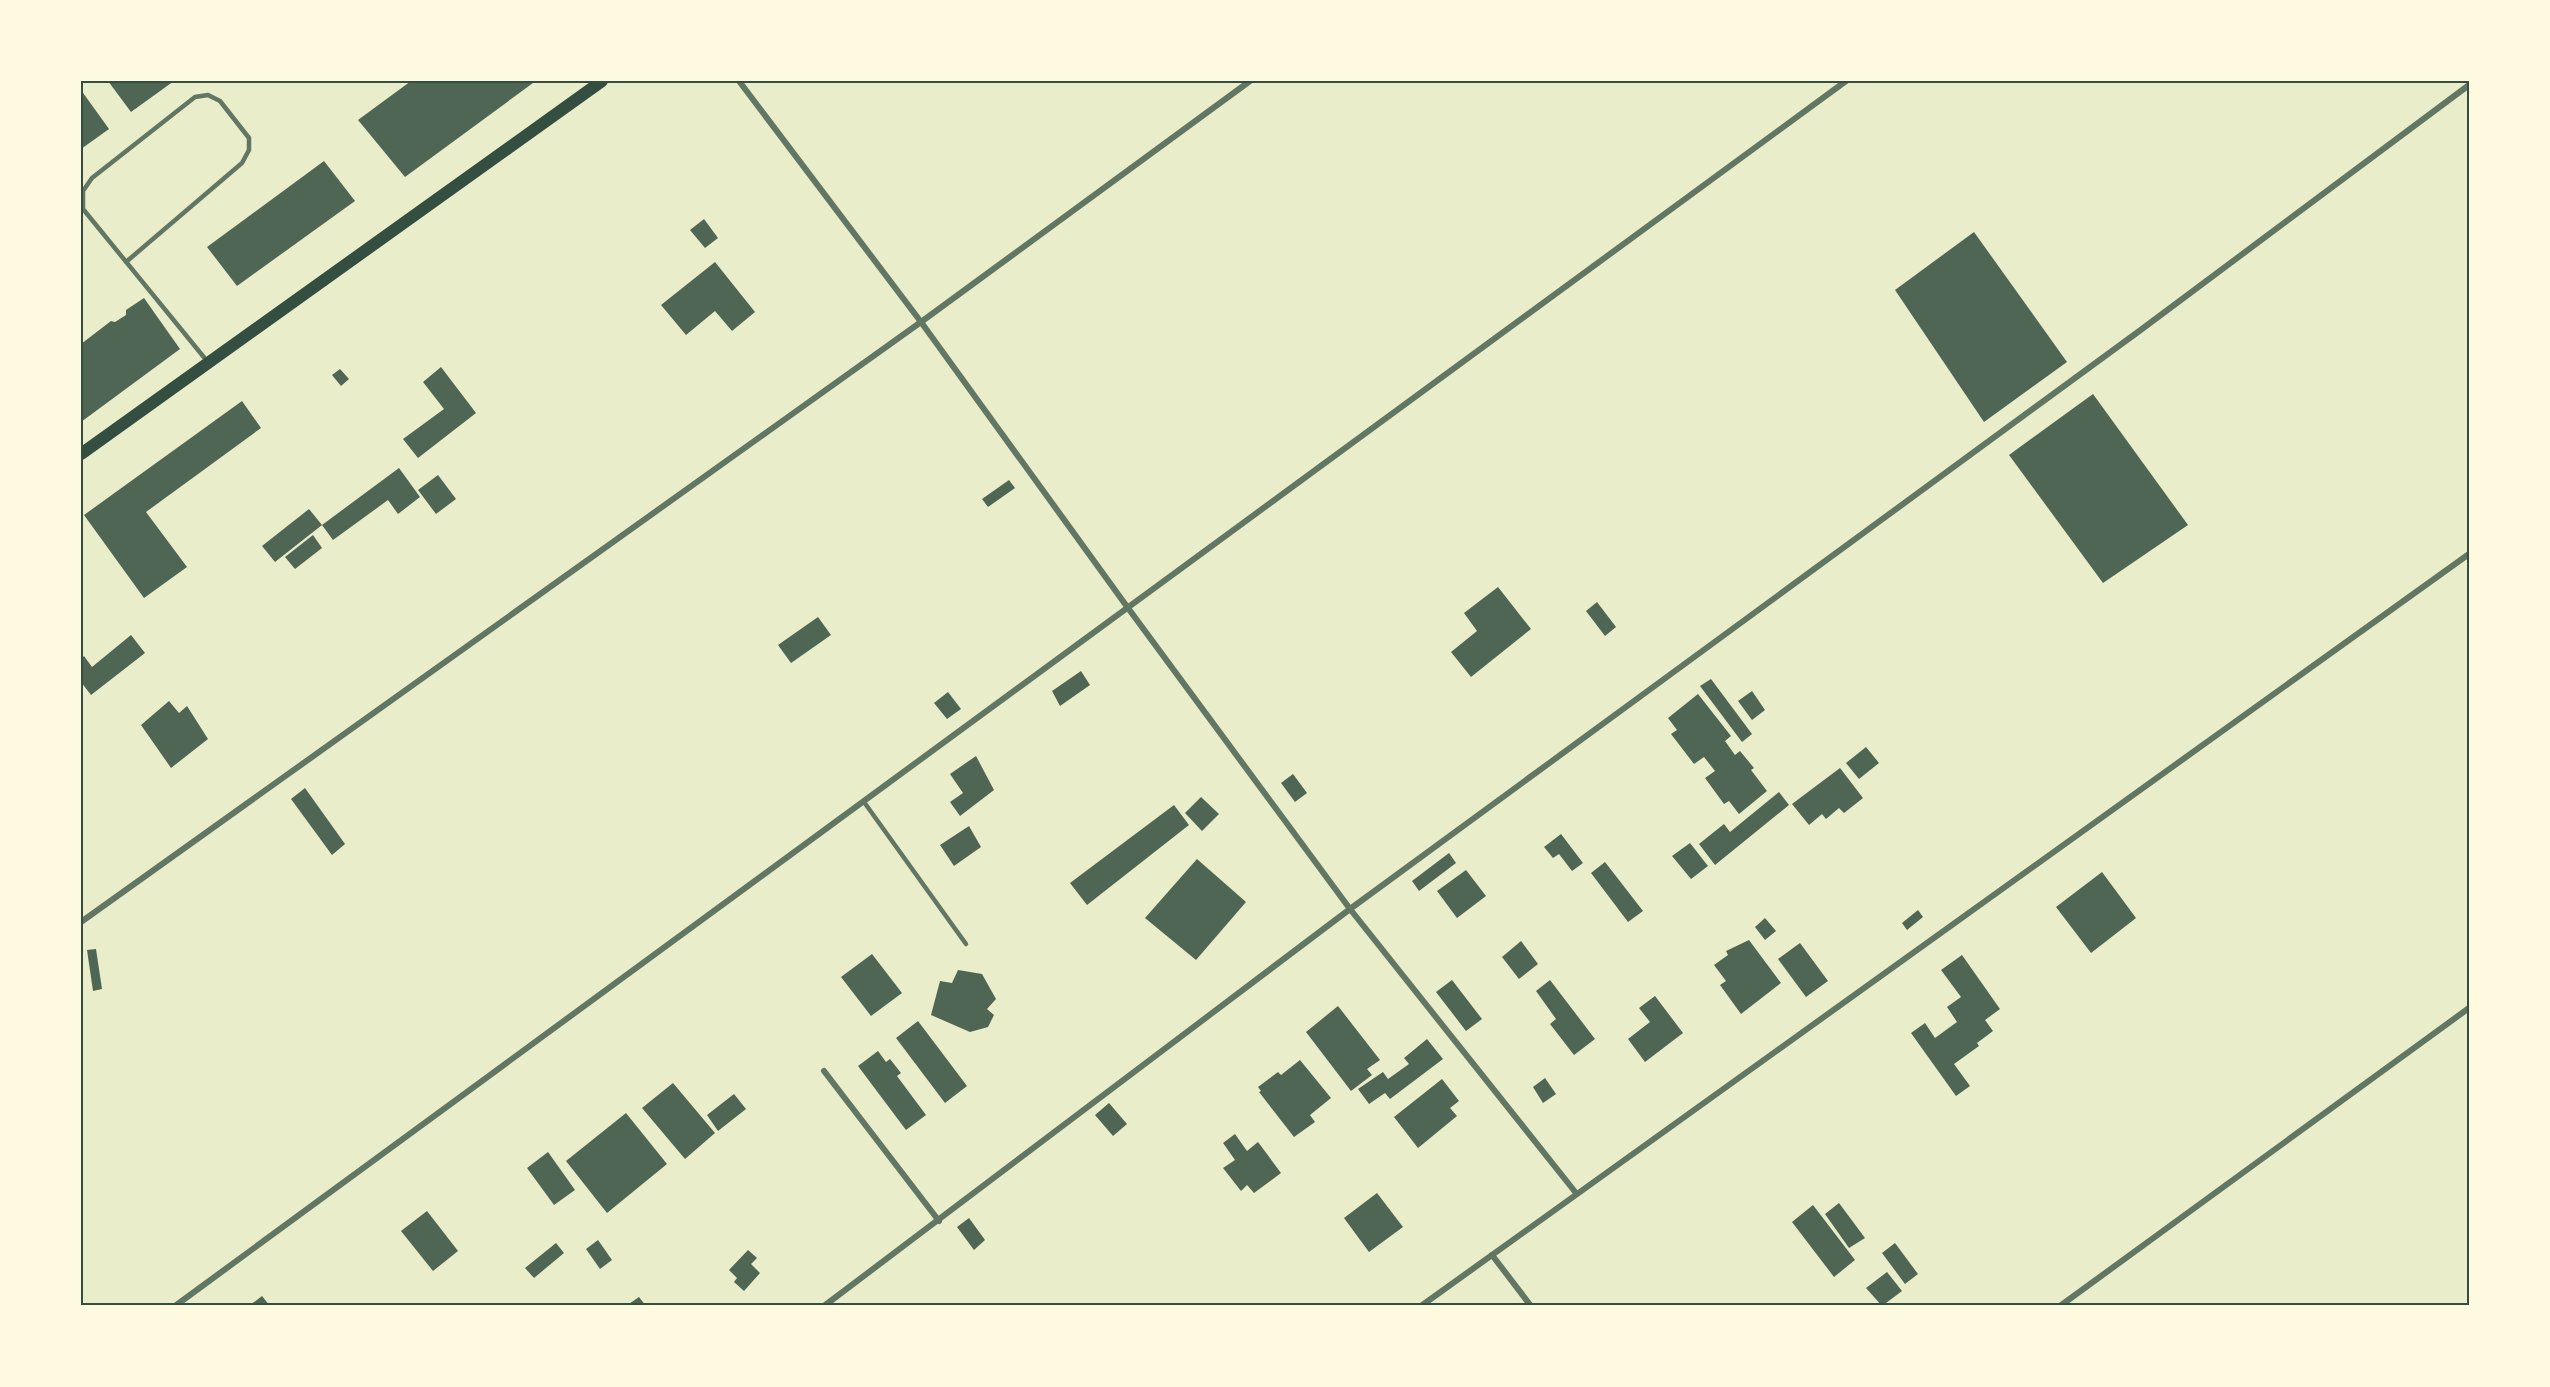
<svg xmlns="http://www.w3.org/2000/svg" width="2550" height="1387" viewBox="0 0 2550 1387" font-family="Quicksand,sans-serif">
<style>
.building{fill:#4f6655}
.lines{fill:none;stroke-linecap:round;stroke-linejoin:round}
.service{stroke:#617663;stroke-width:4.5}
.minor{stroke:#617663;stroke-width:6}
.secondary{stroke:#344e41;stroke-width:12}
.neatline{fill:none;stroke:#344e41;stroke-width:2}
</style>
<rect width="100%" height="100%" fill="#e9edc9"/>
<!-- building -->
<g class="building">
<polygon points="108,81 174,81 131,112"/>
<polygon points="411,81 531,81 533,83 405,177 358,120"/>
<polygon points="81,90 109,129 81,149"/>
<polygon points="324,161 355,201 237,286 207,247"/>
<polygon points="704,219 718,238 705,248 690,230"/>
<polygon points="1974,232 2067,362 1984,422 1895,290"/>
<polygon points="715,262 755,312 732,331 715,311 686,335 661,305"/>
<polygon points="144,298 180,349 81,422 81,344 111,321 115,322 126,315 126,310"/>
<polygon points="441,367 476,413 418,458 403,439 444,409 423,382"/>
<polygon points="340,369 349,379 341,386 332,375"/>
<polygon points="2093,394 2188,525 2103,583 2009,455"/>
<polygon points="242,401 261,428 146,512 187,567 144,598 84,515"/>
<polygon points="399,468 420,497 398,514 388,500 333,540 322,525"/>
<polygon points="438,475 456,499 436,514 418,490"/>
<polygon points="1009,480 1015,488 988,507 982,499"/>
<polygon points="309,509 322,525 275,562 262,546"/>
<polygon points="313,535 322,548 295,569 285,557"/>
<polygon points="1498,587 1531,629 1471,677 1451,652 1477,631 1464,613"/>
<polygon points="1597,602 1616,627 1605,636 1586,611"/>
<polygon points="818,617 831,635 791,663 778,645"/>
<polygon points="131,635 145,653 91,695 81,682 81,659 84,656 92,667"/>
<polygon points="1081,671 1090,685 1060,706 1052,691"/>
<polygon points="1711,679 1752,734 1742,742 1700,686"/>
<polygon points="1752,691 1765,710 1752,720 1738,701"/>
<polygon points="948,692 961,709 947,719 934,703"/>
<polygon points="1698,694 1731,736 1725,741 1735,755 1740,751 1754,768 1751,770 1767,791 1739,814 1729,801 1724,804 1705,778 1715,771 1704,757 1694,764 1671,734 1677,730 1668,718"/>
<polygon points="169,701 179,713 187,706 208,739 171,768 141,725"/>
<polygon points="1866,747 1879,763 1859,779 1846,763"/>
<polygon points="976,756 994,790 960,816 950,802 963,793 950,774"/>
<polygon points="1840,768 1863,798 1844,813 1839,808 1826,819 1822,814 1809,825 1792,804"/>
<polygon points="1293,774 1307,793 1295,802 1281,783"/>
<polygon points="305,788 345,844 332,855 291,799"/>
<polygon points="1779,792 1789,805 1715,865 1699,844 1724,824 1730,832"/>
<polygon points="1201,797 1219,814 1202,831 1185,813"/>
<polygon points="1174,805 1189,825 1087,905 1070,883"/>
<polygon points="969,826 981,847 954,866 940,845"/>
<polygon points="1561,834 1583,863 1572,871 1559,854 1553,858 1544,847"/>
<polygon points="1690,843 1708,866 1691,879 1672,856"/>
<polygon points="1449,853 1456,863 1419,891 1412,881"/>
<polygon points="1197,859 1246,902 1196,960 1145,918"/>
<polygon points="1605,862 1643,911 1628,922 1591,873"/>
<polygon points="1466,870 1486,896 1457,918 1437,891"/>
<polygon points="2102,872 2136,918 2091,953 2056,907"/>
<polygon points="1918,910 1923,917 1907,930 1902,923"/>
<polygon points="1765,918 1776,931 1765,940 1755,927"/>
<polygon points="1749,940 1781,983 1741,1014 1720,985 1726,981 1714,965 1728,955 1726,951"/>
<polygon points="1521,941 1538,964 1519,979 1502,957"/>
<polygon points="1800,943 1828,981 1806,997 1778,959"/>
<polygon points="96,949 102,989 93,991 87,950"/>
<polygon points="872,954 902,993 871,1016 841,977"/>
<polygon points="1962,955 2000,1009 1985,1020 1993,1031 1977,1043 1979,1046 1954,1064 1970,1086 1956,1096 1911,1033 1925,1023 1935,1038 1957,1022 1947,1007 1961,997 1941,970"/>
<polygon points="958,970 982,974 996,999 987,1009 994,1015 988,1027 970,1032 931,1015 940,981 952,983"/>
<polygon points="1452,980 1482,1019 1466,1031 1436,992"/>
<polygon points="1550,980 1595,1039 1574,1055 1550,1024 1556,1019 1536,991"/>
<polygon points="1655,996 1683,1033 1645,1062 1628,1039 1650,1022 1639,1008"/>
<polygon points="1338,1006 1380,1060 1367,1069 1372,1075 1351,1091 1306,1032"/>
<polygon points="918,1021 967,1086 945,1103 896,1038"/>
<polygon points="1427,1039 1443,1059 1390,1099 1385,1093 1369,1104 1358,1089 1383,1072 1388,1079 1409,1064 1404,1058"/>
<polygon points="878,1051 886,1062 890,1059 901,1073 897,1076 926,1115 906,1130 858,1066"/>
<polygon points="1300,1060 1331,1098 1310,1115 1315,1122 1294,1137 1259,1092 1261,1091 1258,1087 1278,1072 1281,1075"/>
<polygon points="1545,1078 1556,1094 1543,1103 1533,1087"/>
<polygon points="1442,1079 1459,1101 1450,1108 1457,1116 1418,1148 1394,1117"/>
<polygon points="673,1083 715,1133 685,1159 642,1108"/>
<polygon points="734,1094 746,1109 718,1131 707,1115"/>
<polygon points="1109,1103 1127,1124 1113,1136 1095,1115"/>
<polygon points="626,1113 667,1164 607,1213 566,1161"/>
<polygon points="1235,1134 1247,1151 1258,1142 1281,1173 1254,1193 1247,1185 1241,1191 1223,1168 1235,1160 1223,1143"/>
<polygon points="548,1152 575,1190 554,1205 527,1168"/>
<polygon points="1377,1193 1403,1227 1369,1252 1344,1218"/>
<polygon points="1839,1203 1865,1238 1849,1248 1825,1214"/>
<polygon points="1813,1205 1855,1260 1834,1277 1792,1222"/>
<polygon points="427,1211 458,1251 433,1271 401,1231"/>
<polygon points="969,1218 985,1240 974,1250 957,1227"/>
<polygon points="598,1240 612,1260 600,1269 586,1249"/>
<polygon points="556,1243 564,1253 534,1278 525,1268"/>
<polygon points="1895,1243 1918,1274 1905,1284 1882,1253"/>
<polygon points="748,1250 757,1258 751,1264 760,1273 744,1291 734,1282 737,1278 729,1270"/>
<polygon points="1887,1272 1902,1291 1882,1306 1866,1288"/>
<polygon points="262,1296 270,1306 249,1306"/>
<polygon points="639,1297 646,1306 626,1306"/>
</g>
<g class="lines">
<!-- service -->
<g class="service">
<polyline points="126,262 242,163 249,150 249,138 220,101 208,95 195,97 92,178 83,191 83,209 207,361"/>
<polyline points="864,802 966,944"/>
</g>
<!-- minor -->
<g class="minor">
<polyline points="739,81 921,322 1128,608 1350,909 1576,1193"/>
<polyline points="81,922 921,322 1250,81"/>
<polyline points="824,1071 939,1221"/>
<polyline points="1492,1255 1531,1306"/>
<polyline points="175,1306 1846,81"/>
<polyline points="824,1306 1350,909 2142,329 2469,85"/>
<polyline points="1421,1306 2469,554"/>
<polyline points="2060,1306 2469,1008"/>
</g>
<!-- secondary -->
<polyline class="secondary" points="81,454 602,81"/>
</g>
<!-- border -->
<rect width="2550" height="1387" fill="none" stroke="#fefae0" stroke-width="165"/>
<rect x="82" y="82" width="2386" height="1222" class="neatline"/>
</svg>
